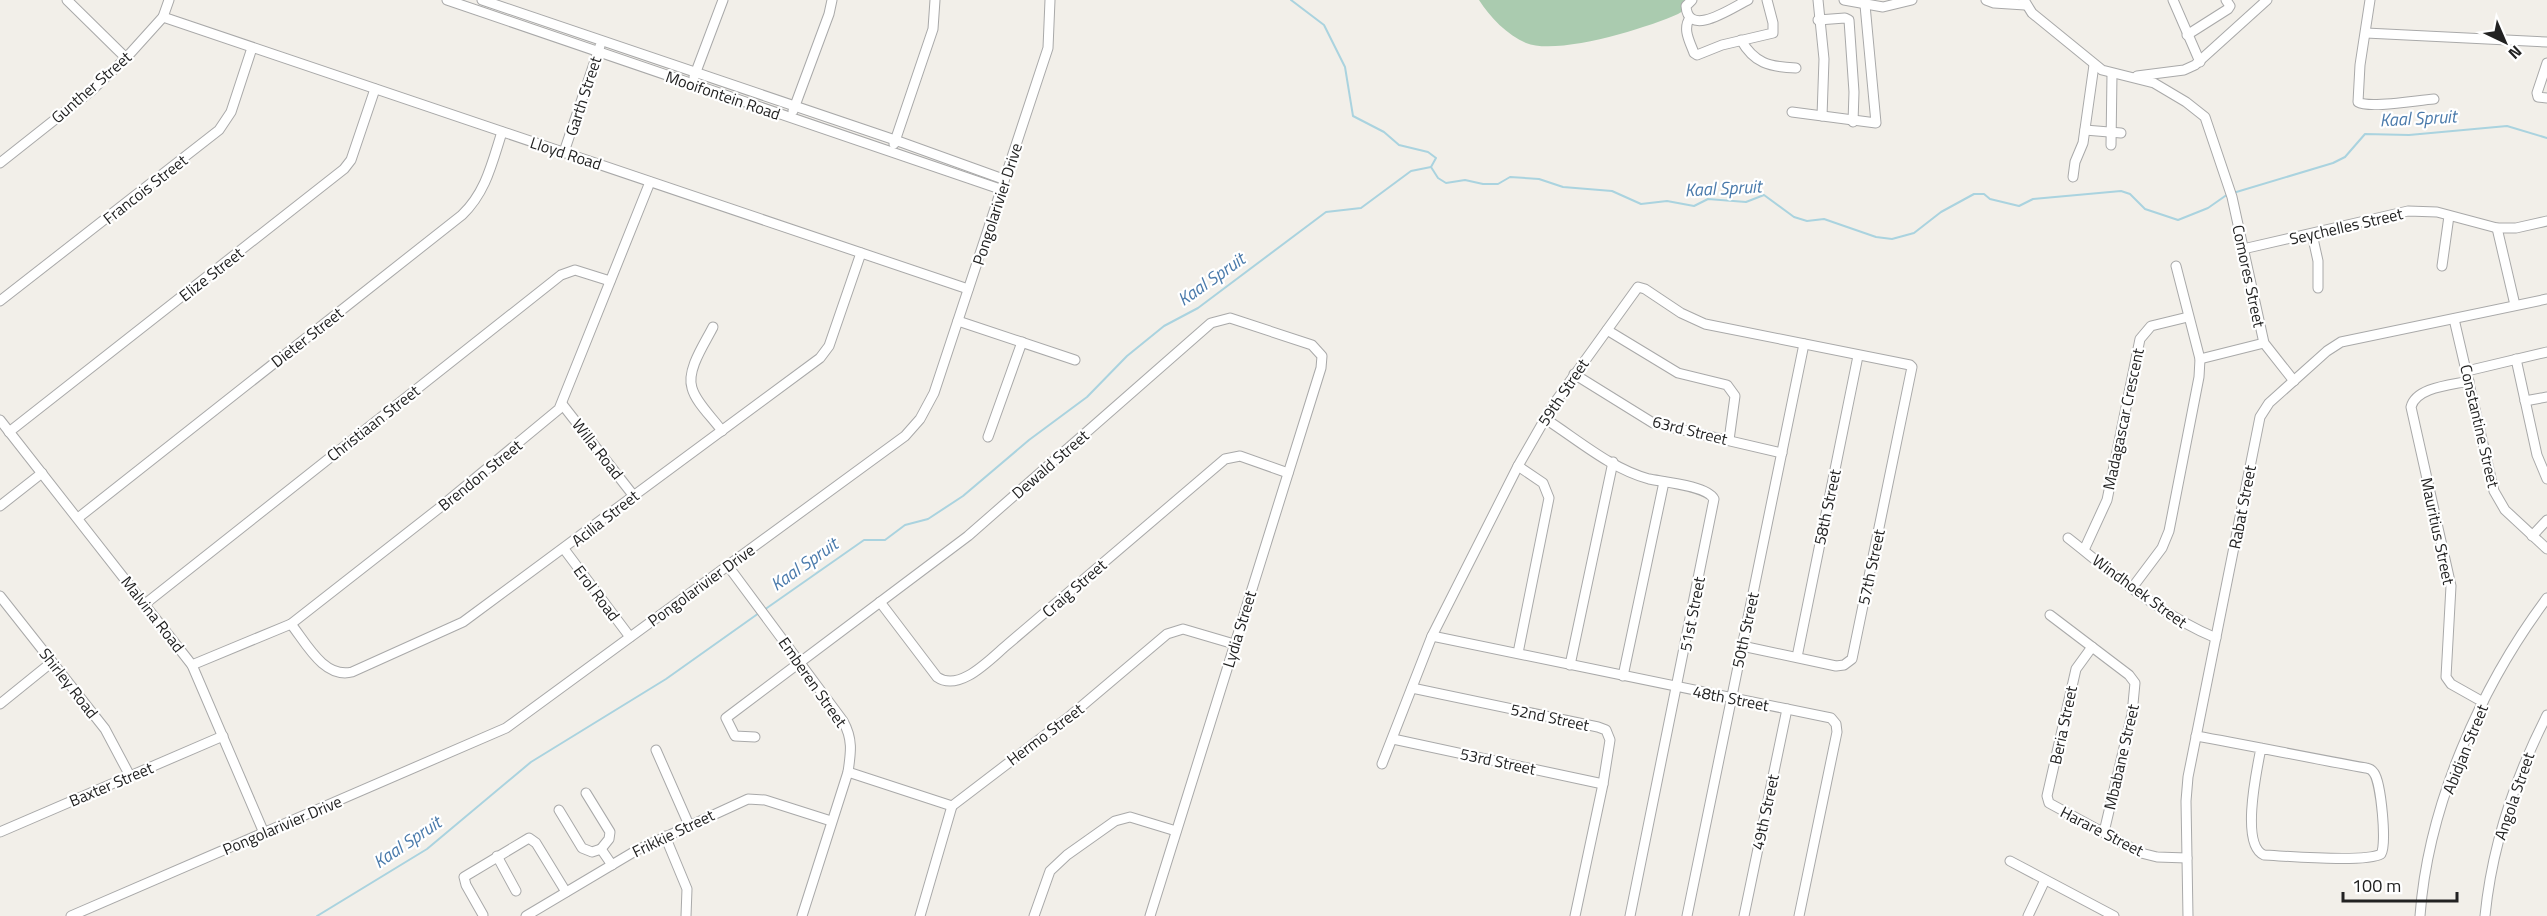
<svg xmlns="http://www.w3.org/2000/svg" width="2547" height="916" viewBox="0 0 2547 916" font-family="'Titillium Web',sans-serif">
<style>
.cemetery{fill:#aacbaf}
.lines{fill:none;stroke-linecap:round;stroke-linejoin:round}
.stream{stroke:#aad3df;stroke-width:2}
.minor-casing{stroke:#a9a9a9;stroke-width:11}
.minor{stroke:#fff;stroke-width:9}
.labels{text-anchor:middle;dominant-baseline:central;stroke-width:4.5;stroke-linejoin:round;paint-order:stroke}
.street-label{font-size:16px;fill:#222;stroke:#fff}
.water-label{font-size:18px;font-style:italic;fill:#4a7aab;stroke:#fff}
</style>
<rect width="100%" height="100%" fill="#f2efe9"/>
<!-- cemetery -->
<path class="cemetery" d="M1479,0H1696C1690,5 1684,11 1678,14C1647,28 1557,56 1526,43C1507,35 1490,17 1479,0Z"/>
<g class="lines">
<!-- stream -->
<g class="stream">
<polyline points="1291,0 1324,25 1345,67 1353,116 1384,132 1399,145 1428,152 1436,158 1431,167"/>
<polyline points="1431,167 1438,178 1446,183 1465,180 1483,184 1498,184 1510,177 1539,179 1563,187 1612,191 1641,204 1667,201 1694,206 1708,199 1746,202 1764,195 1794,217 1807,221 1824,219 1876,237 1892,239 1914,233 1941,212 1974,194 1984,194 1990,199 2019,206 2033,199 2121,191 2130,194 2145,209 2178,220 2208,208 2228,194"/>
<polyline points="2233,193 2333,163 2345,157 2365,134 2409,135 2507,126 2547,138"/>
<polyline points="764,610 864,540 885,540 905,525 928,519 963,496 1029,440 1087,397 1127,356 1164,326 1198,308 1326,212 1361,208 1411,171 1431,167"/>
<polyline points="317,916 427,849 531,762 666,679 759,613"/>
</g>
<!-- minor casing -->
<g class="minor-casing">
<g id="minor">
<polyline points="67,0 126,58"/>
<polyline points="447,0 1000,189"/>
<polyline points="482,0 895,140 1003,179"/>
<path d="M1692,0L1686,6C1688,39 1733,7 1748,0"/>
<polyline points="1818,0 1824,59 1822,116"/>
<polyline points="1844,0 1883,7 1912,0"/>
<polyline points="1986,0 1994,3 2025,5"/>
<polyline points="2024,0 2032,13 2102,70 2154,83 2186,102 2205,117 2232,197 2264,343 2294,381"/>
<polyline points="2173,0 2200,62"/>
<path d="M2370,0L2360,65L2358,102C2369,109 2418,100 2434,99"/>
<polyline points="163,17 968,289"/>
<path d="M1690,18C1682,29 1690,42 1694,53L1697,55L1722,45L1773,33V23L1767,0"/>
<polyline points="1818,20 1845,18 1849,20 1854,92 1853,122"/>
<polyline points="2366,33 2547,42"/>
<polyline points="2187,35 2228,9 2230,6 2226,0"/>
<path d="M1741,40C1754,63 1769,67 1796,68"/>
<polyline points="2547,63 2537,93 2538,97 2547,98"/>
<polyline points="2137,76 2184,70 2195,65 2267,0"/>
<polyline points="694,77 723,0"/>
<polyline points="793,111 829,14 832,0"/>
<polyline points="1792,112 1876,123 1865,5"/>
<polyline points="2085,130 2121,133"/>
<polyline points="894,144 933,29 935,0"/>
<polyline points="2111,145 2112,74"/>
<polyline points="564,152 600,46"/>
<polyline points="0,163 91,91 126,58 163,17 169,0"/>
<polyline points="2073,177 2075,162 2083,143 2094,65"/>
<polyline points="2497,228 2515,305"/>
<polyline points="2312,234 2318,261 2318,288"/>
<polyline points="2243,249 2408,211 2437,212 2497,228 2516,228 2547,221"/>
<polyline points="2442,266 2449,216"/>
<polyline points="0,301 219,130 231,112 252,48"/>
<polyline points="2454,319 2494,491 2505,510 2547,549"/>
<polyline points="958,321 1075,360"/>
<path d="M713,327C705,343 686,370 692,388C696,403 713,418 722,431"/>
<polyline points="1607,330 1678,373 1727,385 1735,396 1729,440"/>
<polyline points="2200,359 2264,343"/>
<polyline points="2516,359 2537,455 2547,479"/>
<polyline points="2467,371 2547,352"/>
<polyline points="1574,374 1653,423 1782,453"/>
<path d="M2469,381C2452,385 2416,387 2411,407L2451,586L2446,677L2451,684L2483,702"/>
<polyline points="2525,401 2547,397"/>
<polyline points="562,404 633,495"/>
<path d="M1544,418C1577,439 1611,469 1649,479C1665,482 1707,486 1714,499L1630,916"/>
<polyline points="0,420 192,665 264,833"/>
<polyline points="9,432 344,169 351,160 375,89"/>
<polyline points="988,437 1022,342"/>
<polyline points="0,506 42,473"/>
<path d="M78,518L462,215C486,192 492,163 502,132"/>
<polyline points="2532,536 2547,520"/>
<path d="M2068,538C2115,575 2160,615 2216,638"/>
<polyline points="564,549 630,637"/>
<polyline points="2084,550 2107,500 2140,339 2151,326 2188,317"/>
<path d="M728,566L843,721C853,739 851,752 848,772L802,916"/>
<polyline points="2132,588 2162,548 2169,531 2199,377 2200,359 2176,266"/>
<polyline points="0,596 105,729 130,776"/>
<path d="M880,602L937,677C960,693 991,658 1008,644L1225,459L1240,456L1288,473"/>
<polyline points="145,604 561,275 575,270 610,281"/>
<polyline points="2050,615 2129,675 2135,683 2132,714 2104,832"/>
<path d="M291,624C306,643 324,679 352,672L463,622L820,358L829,346L861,253"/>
<polyline points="1432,636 1831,718 1836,724 1837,732 1799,916"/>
<polyline points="2092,647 2076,669 2047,796 2049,803 2141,853 2157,857 2187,858"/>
<polyline points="1518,653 1549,498 1543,483 1518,466"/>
<polyline points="1797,657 1858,356"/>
<polyline points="192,665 291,624 438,509 559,409 650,182"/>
<polyline points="1570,665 1613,462"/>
<polyline points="1623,676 1664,482"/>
<polyline points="1412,688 1598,727 1606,730 1610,740 1603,784 1575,916"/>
<polyline points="0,704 52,662"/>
<path d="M2196,736C2253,746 2309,758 2366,768C2370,769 2371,769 2374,773C2381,783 2387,844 2381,854C2365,863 2286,856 2264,855C2240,845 2257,769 2261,748"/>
<polyline points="755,737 735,736 726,718 968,536 1211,323 1230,318 1312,345 1322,356 1321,368 1150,916"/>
<polyline points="1393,739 1603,784"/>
<polyline points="656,750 689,825"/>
<polyline points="1382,764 1432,636 1518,466 1553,405 1638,287 1645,289 1681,313 1705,324 1910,365 1912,367 1852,659 1844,665 1836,666 1742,646"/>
<polyline points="848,772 952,806"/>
<polyline points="586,793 610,832 609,839 601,849"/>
<polyline points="952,806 1070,716 1167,634 1183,629 1234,644"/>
<polyline points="559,810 582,848 592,852 601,849 612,865"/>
<polyline points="0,832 223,736"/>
<polyline points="665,836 687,889 686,916"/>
<polyline points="497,856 516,891"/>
<polyline points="2010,861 2114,916"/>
<polyline points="483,915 466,885 464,877 529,838 536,843 566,892"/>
<polyline points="71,916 506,728 905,436 920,419 934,393 1048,48 1050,0"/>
<polyline points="526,916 637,850 748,799 765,800 831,821"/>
<polyline points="920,916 952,806"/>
<polyline points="1034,916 1050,871 1067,855 1115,821 1130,817 1176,831"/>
<polyline points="1687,916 1804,344"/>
<polyline points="1744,916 1787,709"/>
<polyline points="2028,916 2045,880"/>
<polyline points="2188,916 2186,801 2188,777 2260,417 2269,403 2327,351 2341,342 2547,299"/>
<path d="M2420,916C2428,805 2481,686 2547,598"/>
<path d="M2485,916C2492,845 2515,778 2547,715"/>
</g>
</g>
<!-- minor -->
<use href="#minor" class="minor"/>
</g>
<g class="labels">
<!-- street labels -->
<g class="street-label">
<text transform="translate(91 87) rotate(-41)">Gunther Street</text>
<text transform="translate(723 95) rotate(19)">Mooifontein Road</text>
<text transform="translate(583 96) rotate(-72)">Garth Street</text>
<text transform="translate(566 153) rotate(18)">Lloyd Road</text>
<text transform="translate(145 189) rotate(-38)">Francois Street</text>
<text transform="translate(997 204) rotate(-72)">Pongolarivier Drive</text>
<text transform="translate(2346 226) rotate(-13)">Seychelles Street</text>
<text transform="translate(211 274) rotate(-38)">Elize Street</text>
<text transform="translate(2249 276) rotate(78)">Comores Street</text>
<text transform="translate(307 337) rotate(-38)">Dieter Street</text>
<text transform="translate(1563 392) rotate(-56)">59th Street</text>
<text transform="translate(2123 419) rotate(-78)">Madagascar Crescent</text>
<text transform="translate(373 423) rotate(-38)">Christiaan Street</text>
<text transform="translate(2480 426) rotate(77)">Constantine Street</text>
<text transform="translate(1690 430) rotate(14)">63rd Street</text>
<text transform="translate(598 449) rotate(52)">Willa Road</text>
<text transform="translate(1050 464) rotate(-41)">Dewald Street</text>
<text transform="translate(480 475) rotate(-39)">Brendon Street</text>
<text transform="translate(1827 507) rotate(-78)">58th Street</text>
<text transform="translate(2242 507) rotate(-79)">Rabat Street</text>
<text transform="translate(605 518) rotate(-38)">Acilia Street</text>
<text transform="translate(2438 531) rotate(78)">Mauritius Street</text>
<text transform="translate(1871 567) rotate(-78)">57th Street</text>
<text transform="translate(701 585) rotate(-36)">Pongolarivier Drive</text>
<text transform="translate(1074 588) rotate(-41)">Craig Street</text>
<text transform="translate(2140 591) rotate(36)">Windhoek Street</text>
<text transform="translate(597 593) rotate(53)">Erol Road</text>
<text transform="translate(153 614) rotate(52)">Malvina Road</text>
<text transform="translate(1692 614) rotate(-79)">51st Street</text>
<text transform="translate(1239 629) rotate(-73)">Lydia Street</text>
<text transform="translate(1745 630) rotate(-78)">50th Street</text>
<text transform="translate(813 682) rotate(55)">Emberen Street</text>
<text transform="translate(69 683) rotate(52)">Shirley Road</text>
<text transform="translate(1731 698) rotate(11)">48th Street</text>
<text transform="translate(1550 717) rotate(12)">52nd Street</text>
<text transform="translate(2063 725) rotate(-78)">Beria Street</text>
<text transform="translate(1045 734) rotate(-37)">Hermo Street</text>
<text transform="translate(2465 749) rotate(-68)">Abidjan Street</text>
<text transform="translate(2121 757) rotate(-77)">Mbabane Street</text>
<text transform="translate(1498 761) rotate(12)">53rd Street</text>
<text transform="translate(111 784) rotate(-23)">Baxter Street</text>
<text transform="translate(2514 796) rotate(-71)">Angola Street</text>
<text transform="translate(1765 812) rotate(-78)">49th Street</text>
<text transform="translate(282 825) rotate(-23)">Pongolarivier Drive</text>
<text transform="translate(2102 831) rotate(27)">Harare Street</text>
<text transform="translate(673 833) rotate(-26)">Frikkie Street</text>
</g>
<!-- water labels -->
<g class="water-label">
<text transform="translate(2418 118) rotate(-3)">Kaal Spruit</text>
<text transform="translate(1723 188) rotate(-3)">Kaal Spruit</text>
<text transform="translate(1211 279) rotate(-35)">Kaal Spruit</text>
<text transform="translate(804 564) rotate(-35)">Kaal Spruit</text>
<text transform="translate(407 842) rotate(-34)">Kaal Spruit</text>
</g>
</g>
<!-- north arrow -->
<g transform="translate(2505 42) rotate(136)" stroke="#ffffff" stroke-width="4.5" paint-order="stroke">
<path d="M0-4.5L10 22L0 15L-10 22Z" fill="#222222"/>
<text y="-9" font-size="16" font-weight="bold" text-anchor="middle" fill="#222222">N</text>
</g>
<!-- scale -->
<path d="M2343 892v9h114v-9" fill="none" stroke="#222222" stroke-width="3"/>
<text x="2352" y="892" font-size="18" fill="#222222" stroke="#ffffff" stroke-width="4.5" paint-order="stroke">100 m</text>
</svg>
